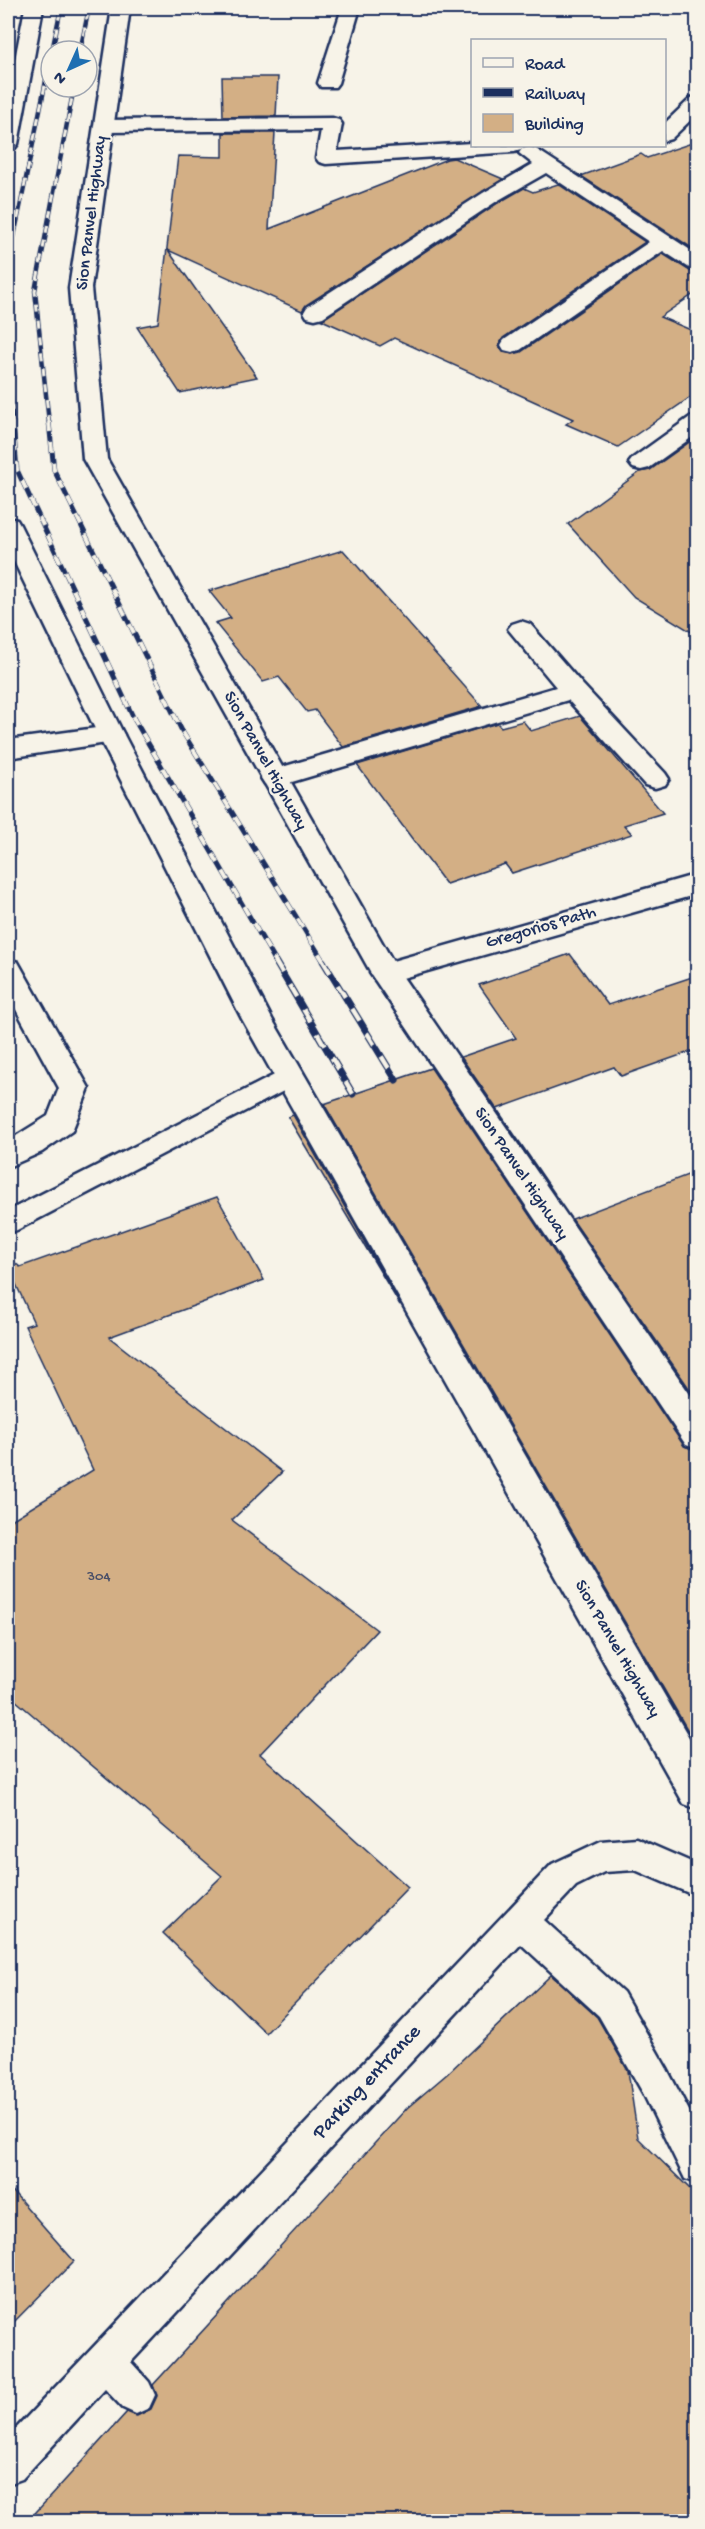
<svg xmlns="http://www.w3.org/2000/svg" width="705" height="2529" viewBox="0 0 705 2529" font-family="'Gochi Hand',sans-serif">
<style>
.building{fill:#d3af85;stroke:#1b2f5e;stroke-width:1.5}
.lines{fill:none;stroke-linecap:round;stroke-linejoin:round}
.lane-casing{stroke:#1b2f5e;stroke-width:5}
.street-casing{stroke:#1b2f5e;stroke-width:5}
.highway-casing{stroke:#1b2f5e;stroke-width:5}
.lane{fill:#f7f3e8;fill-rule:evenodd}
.street{fill:#f7f3e8;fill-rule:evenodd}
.highway{fill:#f7f3e8;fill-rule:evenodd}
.rail-far2-casing{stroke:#1b2f5e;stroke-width:4.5}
.rail-far1-casing{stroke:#1b2f5e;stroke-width:5}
.rail-casing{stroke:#1b2f5e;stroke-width:7}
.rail-far2{stroke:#f7f3e8;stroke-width:3;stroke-dasharray:8;stroke-linecap:butt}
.rail-far1{stroke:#f7f3e8;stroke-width:4;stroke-dasharray:10;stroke-linecap:butt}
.rail{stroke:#f7f3e8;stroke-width:4.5;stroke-dasharray:14;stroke-linecap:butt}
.labels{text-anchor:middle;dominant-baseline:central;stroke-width:4.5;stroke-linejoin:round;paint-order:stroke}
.number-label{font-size:15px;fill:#494f68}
.street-label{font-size:18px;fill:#1b2f5e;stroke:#f7f3e8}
.near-street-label{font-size:21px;fill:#1b2f5e;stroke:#f7f3e8}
</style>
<rect width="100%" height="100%" fill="#f7f3e8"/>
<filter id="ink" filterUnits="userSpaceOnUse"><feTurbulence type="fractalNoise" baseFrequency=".0167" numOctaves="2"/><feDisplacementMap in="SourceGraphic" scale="12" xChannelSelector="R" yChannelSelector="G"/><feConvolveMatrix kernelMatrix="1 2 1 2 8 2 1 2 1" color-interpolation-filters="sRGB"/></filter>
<g filter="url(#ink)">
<!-- building -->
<g class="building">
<polygon points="222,77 278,77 276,116 223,117"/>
<polygon points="223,133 275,133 269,229 447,159 454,158 503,179 306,305 302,311 168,250 257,377 180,393 137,327 158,323 178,156 223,157"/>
<polygon points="698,141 698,252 581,176 641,154 647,158"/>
<polygon points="558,184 645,242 503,338 499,346 503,352 513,354 521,352 663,254 690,271 698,273 698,291 660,317 698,333 698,392 618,447 566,424 573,419 394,338 380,346 322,320 498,203 524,188 533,192"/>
<polygon points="698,436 698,636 634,597 568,524 640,472 650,470"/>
<polygon points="343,550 482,706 343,747 315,710 307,712 279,677 263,682 215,623 231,618 209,591"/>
<polygon points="580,716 663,813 624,825 632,834 512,873 505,864 446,884 357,765 497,723 501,727 523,721 531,731"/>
<polygon points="570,954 608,1005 698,975 698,1049 621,1076 614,1067 497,1109 555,1194 461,1057 516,1038 479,985"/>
<polygon points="431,1068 684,1446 698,1451 698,1748 324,1104"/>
<polygon points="293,1115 400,1305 288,1117"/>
<polygon points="698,1171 698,1401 572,1219"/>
<polygon points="217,1197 264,1280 109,1337 282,1472 232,1520 377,1630 260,1754 408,1887 266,2033 163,1933 222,1876 8,1694 8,1522 93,1470 25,1326 34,1323 8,1267 8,1257 20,1267"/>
<polygon points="551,1975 597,2017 628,2071 638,2138 690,2189 698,2205 698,2522 27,2522 127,2412 137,2416 151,2409 157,2396 153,2385 407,2108 447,2074"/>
<polygon points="8,2186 74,2261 8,2328"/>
</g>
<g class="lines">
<!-- lane casing -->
<g class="lane-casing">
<g id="lane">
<polygon points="290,1067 299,1069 303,1076 299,1083 17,1230 8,1233 8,1211"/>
<polygon points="636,1838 698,1865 698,1897 635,1870 604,1872 576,1886 544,1920 623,1992 667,2069 698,2128 698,2184 685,2179 643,2093 599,2016 521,1944 131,2362 149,2382 155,2395 149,2408 136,2414 123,2408 105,2389 22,2479 8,2484 8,2437 552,1864 601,1841"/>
</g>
</g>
<!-- street casing -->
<g class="street-casing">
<g id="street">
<polygon points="342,8 360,8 338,83 335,87 321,87 318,83"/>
<polygon points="698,96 698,113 671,139 664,141 664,124 691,98"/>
<polygon points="332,118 339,120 342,124 337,151 472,143 472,146 524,146 521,150 514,152 326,164 319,162 316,158 321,130 104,132 97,130 94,126 97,122 104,120"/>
<polygon points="529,147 536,149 698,255 698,271 691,269 663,251 520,350 512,352 504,350 501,345 504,340 649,242 546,173 497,201 323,317 315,319 307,317 304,312 307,307 483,193 533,164 519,153 522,149"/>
<polygon points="698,415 698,433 649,468 641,470 633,468 629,463 633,458 690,417"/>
<polygon points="521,621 530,624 582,684 665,773 669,779 665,785 655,788 645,785 568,700 275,787 265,784 261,778 265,772 556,687 508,629 512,624"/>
<polygon points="111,726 120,729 124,735 120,741 8,758 8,740"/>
<polygon points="698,874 698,894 385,983 375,980 370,973 375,966"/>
<polygon points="8,959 18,962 89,1088 72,1131 42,1152 8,1167 8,1141 48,1116 59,1088 8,995"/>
</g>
</g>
<!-- highway casing -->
<g class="highway-casing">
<g id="highway">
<polygon points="25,8 43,8 18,144 15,148 8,150 8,96"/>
<polygon points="112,8 130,8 91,288 107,459 396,967 698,1406 698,1449 686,1445 375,980 83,459 69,288"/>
<polygon points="8,518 17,520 20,525 124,735 272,1019 698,1753 698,1809 684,1804 242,1019 98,735 8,549"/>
</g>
</g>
<!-- lane -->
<use href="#lane" class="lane"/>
<!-- street -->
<use href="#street" class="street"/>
<!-- highway -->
<use href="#highway" class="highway"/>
<!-- rail-far2 casing -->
<g class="rail-far2-casing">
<g id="rail-far2">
<polyline points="52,51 61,8"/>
<polyline points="80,51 89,8"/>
<polyline points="8,266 51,56"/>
<polyline points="8,355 13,423"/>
<polyline points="49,423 35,291 74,87"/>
</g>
</g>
<!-- rail-far1 casing -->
<g class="rail-far1-casing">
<g id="rail-far1">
<polyline points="13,422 17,470 134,719 276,962"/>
<polyline points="49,422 54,470 182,731 324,962"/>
</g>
</g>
<!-- rail casing -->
<g class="rail-casing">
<g id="rail">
<polyline points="275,961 353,1094"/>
<polyline points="323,961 396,1080"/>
</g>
</g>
<!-- rail-far2 -->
<use href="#rail-far2" class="rail-far2"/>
<!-- rail-far1 -->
<use href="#rail-far1" class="rail-far1"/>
<!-- rail -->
<use href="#rail" class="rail"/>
</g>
</g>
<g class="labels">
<!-- number labels -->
<g class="number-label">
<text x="99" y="1577">304</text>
</g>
<!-- street labels -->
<g class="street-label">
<text transform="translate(92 213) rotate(-83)">Sion Panvel Highway</text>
<text transform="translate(265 761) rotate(61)">Sion Panvel Highway</text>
<text transform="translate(541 928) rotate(-16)">Gregorios Path</text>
<text transform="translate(521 1174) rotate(56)">Sion Panvel Highway</text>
<text transform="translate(617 1649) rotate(60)">Sion Panvel Highway</text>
</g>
<!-- near-street labels -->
<g class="near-street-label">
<text transform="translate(368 2083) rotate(-47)">Parking entrance</text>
</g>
</g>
<!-- margin -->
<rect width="705" height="2529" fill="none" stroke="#f7f3e8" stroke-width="30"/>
<rect x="15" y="15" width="675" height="2499" fill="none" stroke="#1b2f5e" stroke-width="2" filter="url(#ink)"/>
<!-- legend -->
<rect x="471" y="39" width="195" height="108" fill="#f7f3e8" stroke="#9fa5b1" stroke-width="1.5"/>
<rect x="483" y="58" width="30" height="9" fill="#f7f3e8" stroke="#9fa5b1" stroke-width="1.5"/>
<text x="525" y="69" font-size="18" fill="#1b2f5e">Road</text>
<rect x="483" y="88" width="30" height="9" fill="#1b2f5e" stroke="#9fa5b1" stroke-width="1.5"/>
<text x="525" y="99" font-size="18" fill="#1b2f5e">Railway</text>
<rect x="483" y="114" width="30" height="18" fill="#d3af85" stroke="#9fa5b1" stroke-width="1.5"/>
<text x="525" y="129" font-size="18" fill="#1b2f5e">Building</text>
<!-- north arrow -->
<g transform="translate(69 69) rotate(225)"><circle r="28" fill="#f7f3e8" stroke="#9fa5b1" stroke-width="1.5"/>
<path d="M0-4.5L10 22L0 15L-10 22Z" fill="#1f6fb2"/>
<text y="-9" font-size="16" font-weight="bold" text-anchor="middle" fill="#1b2f5e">N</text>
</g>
</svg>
